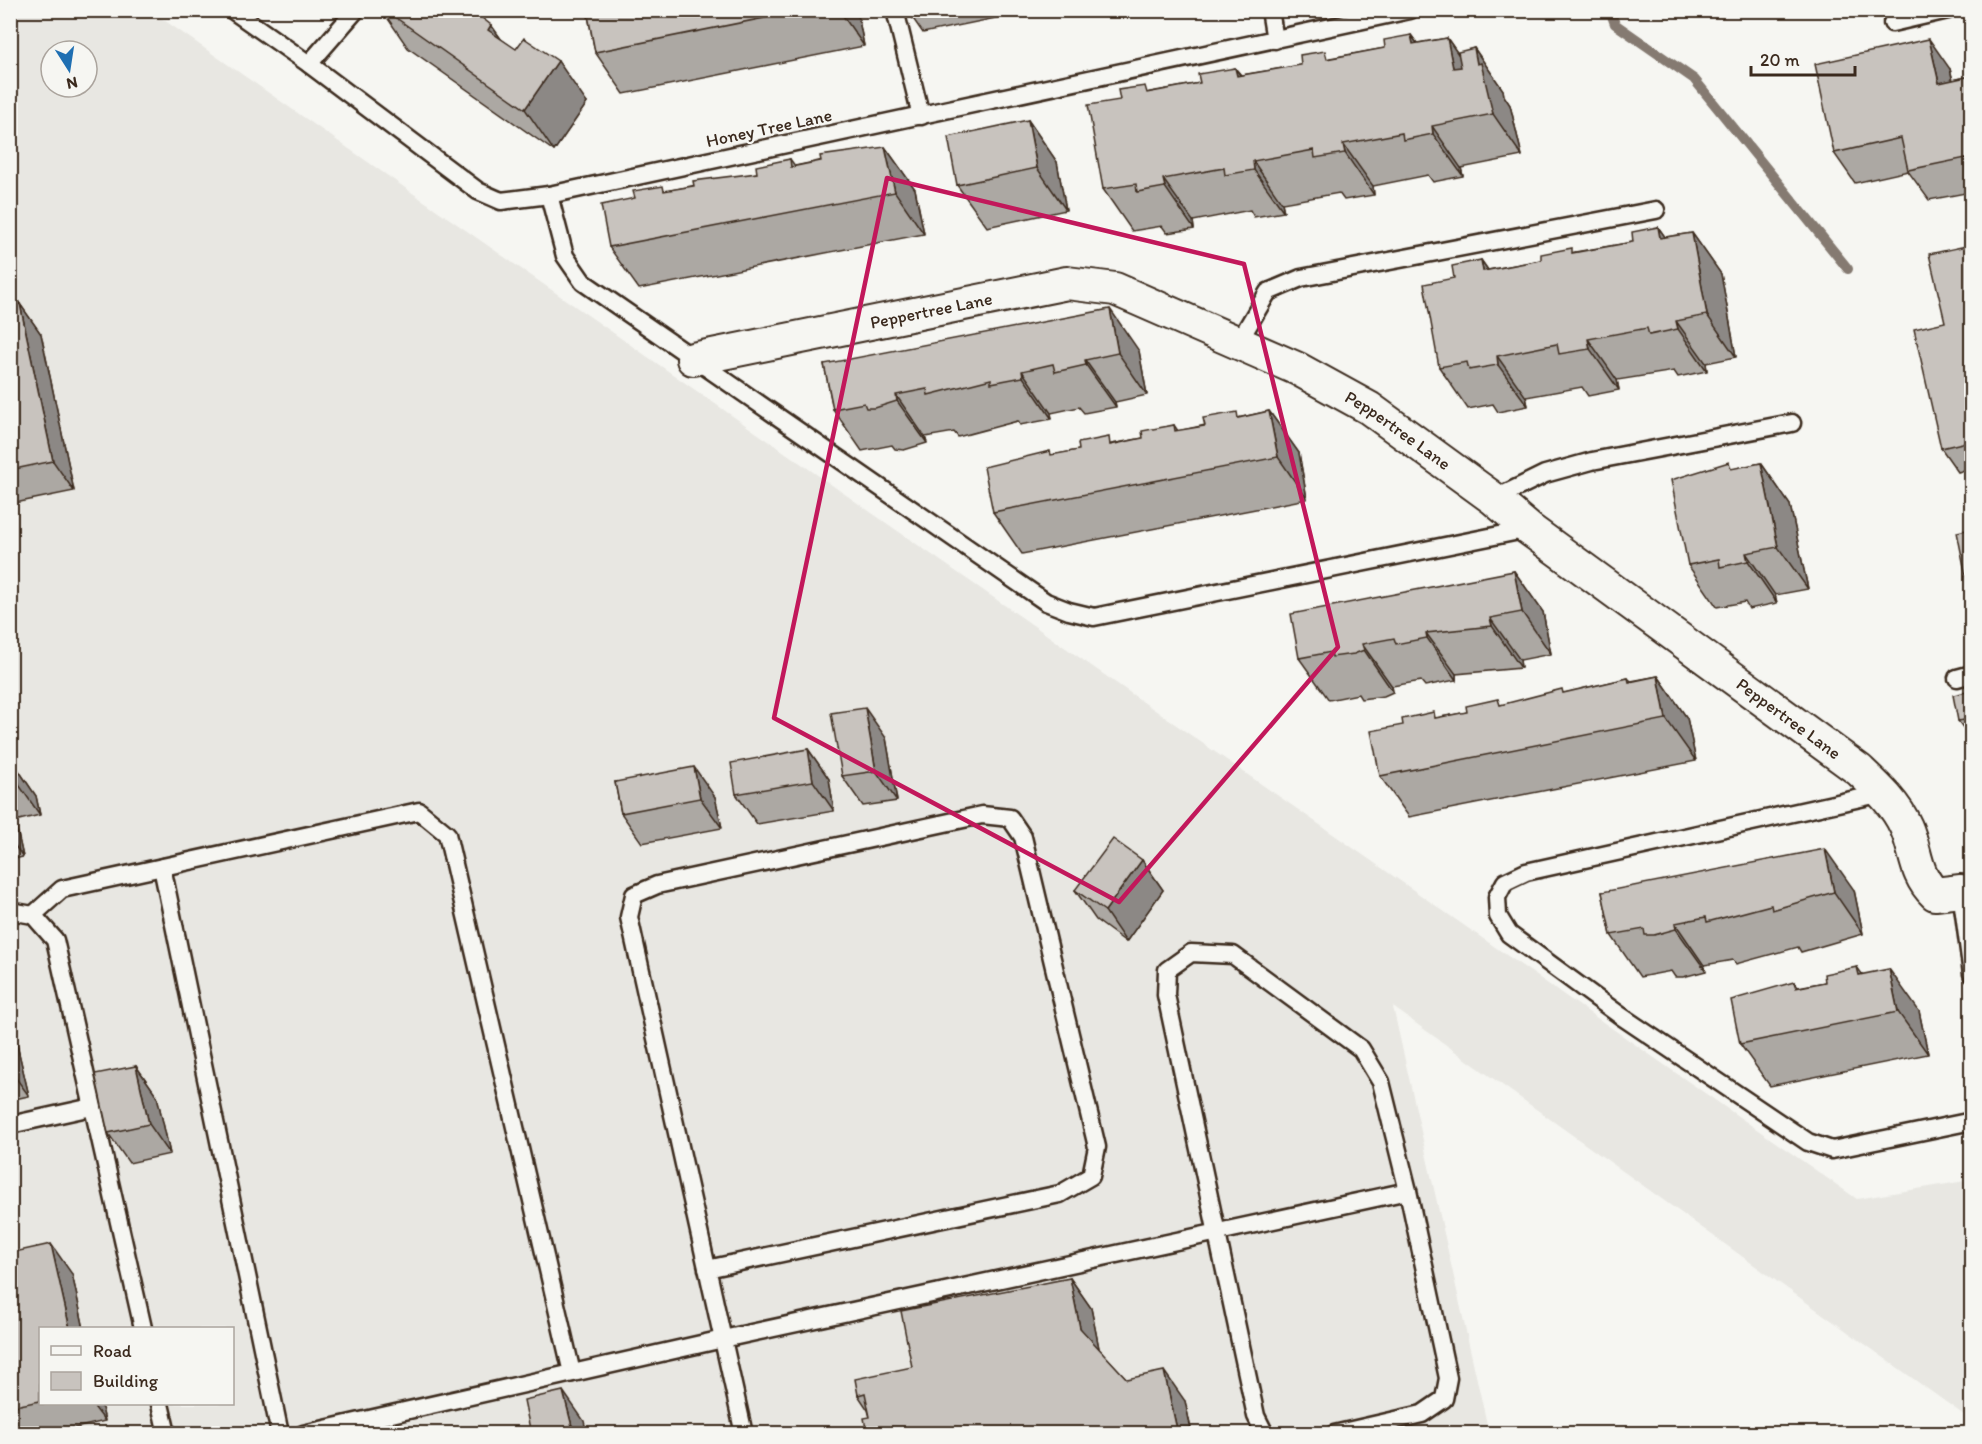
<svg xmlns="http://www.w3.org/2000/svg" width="1982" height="1444" viewBox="0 0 1982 1444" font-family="Itim,sans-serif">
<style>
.built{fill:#e8e7e2;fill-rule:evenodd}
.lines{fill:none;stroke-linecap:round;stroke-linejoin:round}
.stream{stroke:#857a71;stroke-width:10}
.lane-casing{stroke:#3b2a1e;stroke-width:21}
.street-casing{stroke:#3b2a1e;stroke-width:36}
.lane{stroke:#f6f6f2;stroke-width:16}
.street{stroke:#f6f6f2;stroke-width:32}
.wall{fill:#aca8a3;stroke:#3b2a1e;stroke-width:1.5}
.shaded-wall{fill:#8c8885;stroke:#3b2a1e;stroke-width:1.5}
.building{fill:#c8c3be;stroke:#3b2a1e;stroke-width:1.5}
.marked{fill:none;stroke:#c2185b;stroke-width:4.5;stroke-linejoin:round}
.labels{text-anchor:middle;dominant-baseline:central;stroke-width:4.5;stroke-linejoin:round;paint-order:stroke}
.street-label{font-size:18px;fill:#3b2a1e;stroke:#f6f6f2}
</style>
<rect width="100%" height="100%" fill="#f6f6f2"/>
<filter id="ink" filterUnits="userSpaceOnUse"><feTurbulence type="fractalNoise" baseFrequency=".0167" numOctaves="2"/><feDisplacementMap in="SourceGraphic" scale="12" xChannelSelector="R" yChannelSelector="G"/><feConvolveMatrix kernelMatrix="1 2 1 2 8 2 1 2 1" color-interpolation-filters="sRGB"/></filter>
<g filter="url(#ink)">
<!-- built -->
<path class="built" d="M10,11H151L1857,1199L1971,1180V1420L1393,1007L1489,1433H11ZM51,51H87V87H51ZM40,1328H232V1404H40Z"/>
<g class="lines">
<!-- stream -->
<polyline class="stream" points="1610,10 1615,24 1694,79 1848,269"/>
<!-- lane casing -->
<g class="lane-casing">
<g id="lane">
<polyline points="232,10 309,64 478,191 501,201 549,195 1410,10"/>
<polyline points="895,10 921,116"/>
<polyline points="1270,10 1275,40"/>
<polyline points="1892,23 1948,10"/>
<polyline points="309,64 356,10"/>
<polyline points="549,195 565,256 583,282 1046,602 1069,611 1094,617 1529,529"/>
<polyline points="1238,343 1268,292 1301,278 1656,210"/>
<polyline points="1494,499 1545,474 1592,461 1792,423"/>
<polyline points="1957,678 1972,674"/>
<polyline points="1883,793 1526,872 1505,882 1497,897 1498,916 1509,934 1621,1016 1808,1142 1832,1150 1972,1121"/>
<polyline points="162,867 280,1434"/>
<polyline points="1961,891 1972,974"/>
<polyline points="10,911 33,915 55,940 143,1328"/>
<polyline points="33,915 62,889 419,811 447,834 572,1373"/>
<polyline points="10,1125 92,1107"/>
<polyline points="707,1269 1060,1194 1091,1176 1097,1147 1023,837 1010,818 982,815 657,885 634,895 629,917 744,1434"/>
<polyline points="160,1404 167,1434"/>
<polyline points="303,1434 723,1339 1408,1191"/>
<polyline points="1265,1434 1256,1416 1166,995 1167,970 1191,953 1233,955 1361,1049 1381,1082 1408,1191 1448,1378 1444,1399 1422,1414 1334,1434"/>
</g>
</g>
<!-- street casing -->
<g class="street-casing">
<g id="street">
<path id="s1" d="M693,359L1067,283L1115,289L1298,369L1369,408L1494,499L1529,529L1859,770C1876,786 1896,804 1906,827C1917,852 1914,874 1935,894L1961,891L1972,893"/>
</g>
</g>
<!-- lane -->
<use href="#lane" class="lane"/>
<!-- street -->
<use href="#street" class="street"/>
</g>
<!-- wall -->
<g class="wall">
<polygon points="382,10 491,25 501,39 587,103 554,151 408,48"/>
<polygon points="587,10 857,10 864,46 624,94 595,52"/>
<polygon points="907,10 1035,10 923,33"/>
<polygon points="1411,35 1417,43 1447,38 1458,54 1474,48 1503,90 1504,96 1510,105 1522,156 1461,168 1463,176 1433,182 1428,175 1373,186 1374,195 1344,200 1339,193 1282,203 1284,212 1254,217 1250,210 1193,221 1194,229 1167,233 1162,226 1132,231 1103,189 1120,100 1150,92 1200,83 1235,68 1241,75 1301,65 1330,58 1385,48"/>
<polygon points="1950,69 1953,80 1971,76 1971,192 1929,200 1908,171 1855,183 1834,153"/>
<polygon points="1028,120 1057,162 1066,210 987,227 957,185"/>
<polygon points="885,147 915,189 924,234 639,289 609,247 635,198 666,191 757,173 790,159 795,166"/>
<polygon points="1658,227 1665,237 1692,233 1721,274 1736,357 1706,363 1707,371 1678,377 1674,371 1617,380 1619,390 1588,396 1582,387 1526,397 1528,406 1498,412 1493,404 1468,409 1439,367 1454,278 1481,260 1488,270 1541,260 1575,252 1633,242"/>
<polygon points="1971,245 1971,468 1958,472 1941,448"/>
<polygon points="10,290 41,334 74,491 10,504"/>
<polygon points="1139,351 1147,395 1115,402 1116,407 1084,413 1079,407 1051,413 1052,419 1020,425 1018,421 958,437 954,432 925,437 927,443 904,450 895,449 892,445 862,451 833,409 824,364"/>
<polygon points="1269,411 1299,453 1307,499 1022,554 993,512 1053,455 1143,438 1174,425 1178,431"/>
<polygon points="1761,463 1790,505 1808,589 1775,595 1777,603 1749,609 1745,602 1717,607 1688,565 1734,469"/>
<polygon points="10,565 17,593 10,594"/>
<polygon points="1514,571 1543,612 1551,654 1520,660 1521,668 1456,674 1456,680 1425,686 1421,681 1392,686 1393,692 1384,696 1361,699 1358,694 1329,700 1299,658"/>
<polygon points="1658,676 1687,718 1696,761 1409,817 1380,776 1437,718 1565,693 1628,678 1631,681"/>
<polygon points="1971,691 1971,737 1970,737 1958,721"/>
<polygon points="886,738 897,801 863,806 842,776"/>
<polygon points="808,749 829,779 834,811 757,824 736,794"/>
<polygon points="15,765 36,796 40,815 15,821 23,857 10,860 10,766"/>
<polygon points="615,782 715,797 722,828 642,843 621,813"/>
<polygon points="1142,860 1163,890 1126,942 1096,920 1075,890"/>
<polygon points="1854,890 1863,934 1801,952 1798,947 1736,964 1733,960 1704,965 1706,971 1683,977 1675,977 1671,971 1640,977 1611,935 1602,892"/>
<polygon points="1857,967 1862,974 1919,1011 1928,1054 1770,1086 1740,1044 1794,982 1798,987 1825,982"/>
<polygon points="10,1015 29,1096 10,1100"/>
<polygon points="136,1066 157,1096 170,1154 129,1163 108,1133"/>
<polygon points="10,1253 72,1274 84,1329 40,1329 40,1404 101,1404 105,1421 50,1434 10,1434"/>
<polygon points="1070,1278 1091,1308 1099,1349 1127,1379 1185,1401 1192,1434 867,1434 870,1417 868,1410 858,1395 912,1367"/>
</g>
<!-- shaded-wall -->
<g class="shaded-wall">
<polygon points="839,10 857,10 864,46"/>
<polygon points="491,25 521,67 488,30"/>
<polygon points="1411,35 1441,77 1413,44"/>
<polygon points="1447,38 1476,80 1453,68"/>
<polygon points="1929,39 1950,69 1960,113 1939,83"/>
<polygon points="1474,48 1503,90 1504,96 1510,105 1522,156 1493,114 1477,64"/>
<polygon points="558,61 587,103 554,151 525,109"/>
<polygon points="1235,68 1265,109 1237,76"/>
<polygon points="1028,120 1057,162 1066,210 1037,168"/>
<polygon points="1432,126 1461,168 1463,176 1433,134"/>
<polygon points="1343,144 1373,186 1374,195 1345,153"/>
<polygon points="885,147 915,189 924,234 895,192"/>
<polygon points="1253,161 1282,203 1284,212 1254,170"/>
<polygon points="1163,179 1193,221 1194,229 1165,187"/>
<polygon points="1658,227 1688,269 1660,238"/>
<polygon points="1692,233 1721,274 1736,357 1707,315"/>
<polygon points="1481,260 1510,302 1483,271"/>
<polygon points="10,290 20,304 10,313"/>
<polygon points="20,304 41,334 74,491 53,461"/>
<polygon points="1110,309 1139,351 1147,395 1118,353"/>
<polygon points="1676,321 1706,363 1707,371 1678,329"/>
<polygon points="1588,339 1617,380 1619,390 1590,349"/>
<polygon points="1497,356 1526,397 1528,406 1498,365"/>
<polygon points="1085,360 1115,402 1116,407 1086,365"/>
<polygon points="1022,371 1051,413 1052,419 1023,377"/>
<polygon points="896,395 925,437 927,443 897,401"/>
<polygon points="1269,411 1299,453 1307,499 1278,457"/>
<polygon points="1761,463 1790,505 1808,589 1778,547"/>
<polygon points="1746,553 1775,595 1777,603 1748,561"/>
<polygon points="10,565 17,593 10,583"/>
<polygon points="1514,571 1543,612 1551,654 1522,612"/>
<polygon points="1490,618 1520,660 1521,668 1492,626"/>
<polygon points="1426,633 1456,674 1456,680 1427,638"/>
<polygon points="1362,644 1392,686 1393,692 1364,650"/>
<polygon points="1658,676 1687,718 1696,761 1666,719"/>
<polygon points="865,708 886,738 897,801 876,771"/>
<polygon points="808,749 829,779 834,811 813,781"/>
<polygon points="15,765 36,796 40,815 19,785"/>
<polygon points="694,767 715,797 722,828 700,798"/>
<polygon points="10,815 15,821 23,857 10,839"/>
<polygon points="1825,849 1854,890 1863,934 1834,892"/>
<polygon points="1142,860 1163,890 1126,942 1105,911"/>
<polygon points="1675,923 1704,965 1706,971 1676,929"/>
<polygon points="1889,969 1919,1011 1928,1054 1898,1012"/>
<polygon points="10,1015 29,1096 10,1070"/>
<polygon points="136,1066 157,1096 170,1154 149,1124"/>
<polygon points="51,1244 72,1274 84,1329 70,1329"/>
<polygon points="1070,1278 1091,1308 1101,1358 1080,1328"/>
<polygon points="1164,1371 1185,1401 1192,1434 1178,1434"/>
<polygon points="563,1391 584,1421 587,1434 574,1434"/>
<polygon points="92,1404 101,1404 105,1421"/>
</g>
<!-- building -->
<g class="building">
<polygon points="385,10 472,10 491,25 488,30 516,49 524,38 558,61 525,109"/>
<polygon points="587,10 804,10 595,52"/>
<polygon points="1411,35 1413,44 1447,38 1453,68 1461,67 1458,52 1474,48 1477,64 1481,63 1493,114 1432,126 1433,134 1403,140 1402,133 1343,144 1345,153 1315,158 1314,150 1253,161 1254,170 1225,175 1224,168 1163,179 1165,187 1137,192 1136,184 1103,189 1088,105 1120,100 1118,90 1145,86 1147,93 1200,83 1198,74 1235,68 1237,76 1301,65 1300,55 1325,51 1327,59 1385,48 1384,40"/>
<polygon points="1929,39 1939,83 1971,76 1971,157 1908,170 1901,138 1834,153 1815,64"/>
<polygon points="1028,120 1037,168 957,185 948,137"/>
<polygon points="885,147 895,192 609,247 601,205 635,198 633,191 663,186 664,191 694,186 693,181 757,173 756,166 790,159 791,167 821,161 820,156"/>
<polygon points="1658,227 1660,238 1692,233 1707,315 1676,321 1678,329 1649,335 1647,328 1588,339 1590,349 1559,354 1557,344 1497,356 1498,365 1469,370 1467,362 1439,367 1424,284 1454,278 1452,266 1481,260 1483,271 1541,260 1541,254 1572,248 1572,253 1633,242 1632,232"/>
<polygon points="1971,245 1971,441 1941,448 1914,329 1945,322 1929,254"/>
<polygon points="20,304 53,461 10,470 10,306"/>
<polygon points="1110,309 1118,353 1085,360 1086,365 1055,372 1053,364 1022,371 1023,377 991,383 991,379 928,395 927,389 896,395 897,401 875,408 866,408 864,403 833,409 824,364"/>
<polygon points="1269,411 1278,457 993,512 984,467 1050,451 1051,455 1079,450 1078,443 1109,437 1110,445 1143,438 1142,431 1174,425 1175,431 1205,426 1203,418 1237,412 1238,418"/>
<polygon points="1729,462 1731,469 1761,463 1778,547 1746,553 1748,561 1720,567 1719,559 1688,565 1671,480"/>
<polygon points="1971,529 1971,601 1957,532"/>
<polygon points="1514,571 1522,612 1490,618 1492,626 1426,633 1427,638 1396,644 1394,638 1362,644 1364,650 1354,654 1332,657 1331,652 1299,658 1291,614"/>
<polygon points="1658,676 1666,719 1380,776 1371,731 1403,725 1402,719 1434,712 1435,718 1467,712 1466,706 1498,699 1500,705 1562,689 1563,693 1628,678 1629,682"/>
<polygon points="1971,691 1971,719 1958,721 1953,695"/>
<polygon points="865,708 876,771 842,776 831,713"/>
<polygon points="808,749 813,781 736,794 731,763"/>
<polygon points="15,765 19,785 10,787 10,766"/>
<polygon points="694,767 700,798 621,813 615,782"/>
<polygon points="1113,839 1142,860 1105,911 1075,890"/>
<polygon points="1825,849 1834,892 1772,910 1771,905 1707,922 1706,917 1675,923 1676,929 1654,935 1645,935 1644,929 1611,935 1602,892"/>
<polygon points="1857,967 1859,975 1889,969 1898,1012 1740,1044 1731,1000 1794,982 1796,988 1825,982 1824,974"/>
<polygon points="136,1066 149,1124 108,1133 95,1074"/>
<polygon points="51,1244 70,1329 40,1329 40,1401 10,1407 10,1253"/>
<polygon points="1070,1278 1080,1328 1127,1379 1164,1371 1178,1434 895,1434 893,1431 882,1434 867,1434 864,1418 870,1417 865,1393 858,1395 855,1379 912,1367 901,1311"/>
<polygon points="563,1391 574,1434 531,1434 524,1400"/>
</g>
</g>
<!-- marked area -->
<path class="marked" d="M887,178L1244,264L1338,647L1119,902L774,718Z"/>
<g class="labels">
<!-- street labels -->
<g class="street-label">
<text transform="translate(769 128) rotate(-12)">Honey Tree Lane</text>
<text stroke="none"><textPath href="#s1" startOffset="243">Peppertree Lane</textPath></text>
<text stroke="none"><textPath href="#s1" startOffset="747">Peppertree Lane</textPath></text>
<text stroke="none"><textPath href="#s1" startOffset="1233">Peppertree Lane</textPath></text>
</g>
</g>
<!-- margin -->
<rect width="1982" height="1444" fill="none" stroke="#f6f6f2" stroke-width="36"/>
<rect x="18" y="18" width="1946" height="1408" fill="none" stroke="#3b2a1e" stroke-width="2" filter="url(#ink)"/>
<!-- legend -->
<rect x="39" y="1327" width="195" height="78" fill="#f6f6f2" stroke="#aba49d" stroke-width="1.5"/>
<rect x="51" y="1346" width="30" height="9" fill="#f6f6f2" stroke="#aba49d" stroke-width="1.5"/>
<text x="93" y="1357" font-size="18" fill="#3b2a1e">Road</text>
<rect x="51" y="1372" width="30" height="18" fill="#c8c3be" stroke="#aba49d" stroke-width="1.5"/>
<text x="93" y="1387" font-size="18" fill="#3b2a1e">Building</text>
<!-- north arrow -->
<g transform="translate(69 69) rotate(168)"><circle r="28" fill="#f6f6f2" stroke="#aba49d" stroke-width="1.5"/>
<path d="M0-4.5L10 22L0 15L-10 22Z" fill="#1f6fb2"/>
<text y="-9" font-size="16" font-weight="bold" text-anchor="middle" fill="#3b2a1e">N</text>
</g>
<!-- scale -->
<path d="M1751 66v9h104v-9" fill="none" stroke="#3b2a1e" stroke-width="3"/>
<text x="1760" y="66" font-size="18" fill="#3b2a1e" stroke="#f6f6f2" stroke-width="4.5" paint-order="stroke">20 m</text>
</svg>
